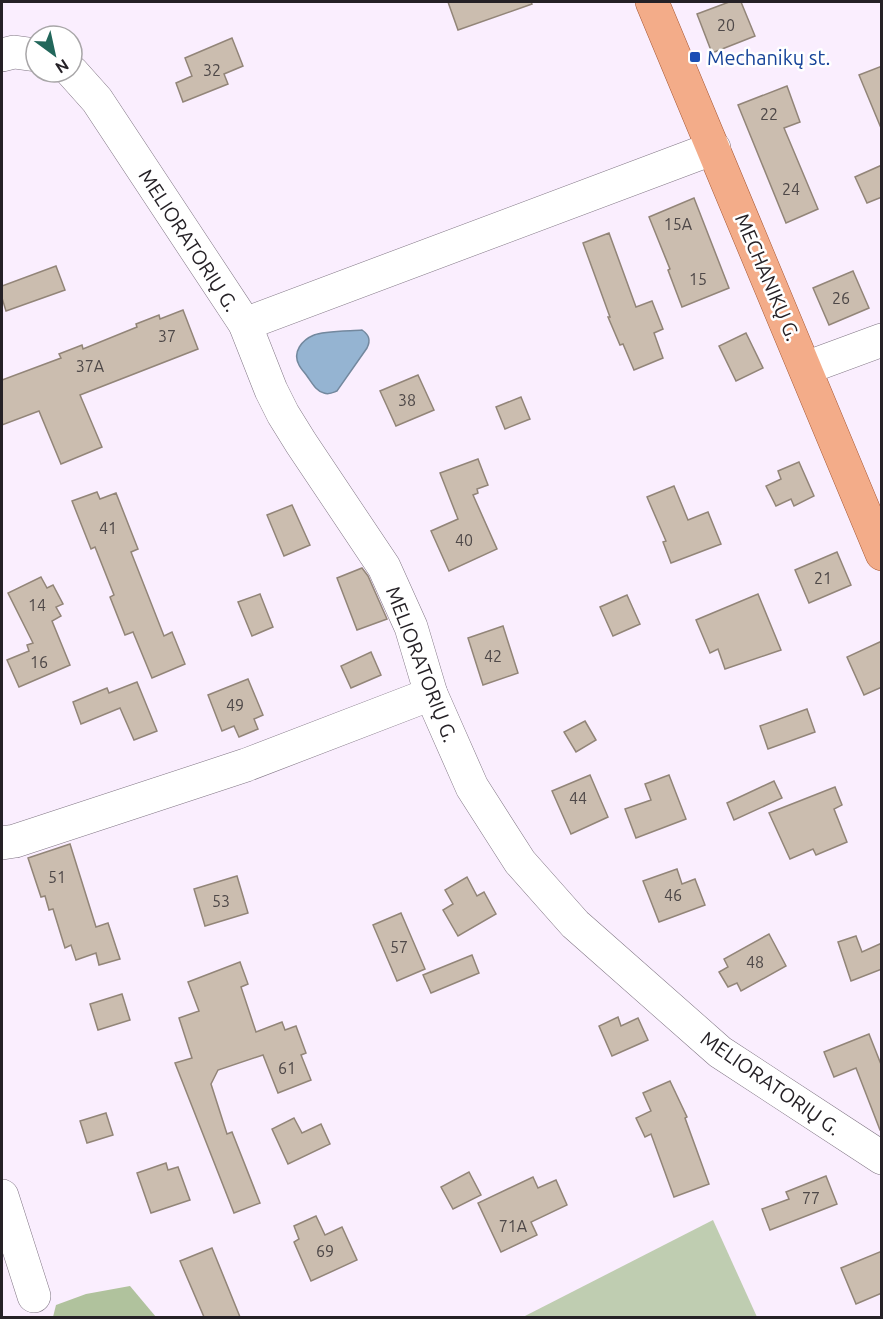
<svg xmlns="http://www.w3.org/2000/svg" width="883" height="1319" viewBox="0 0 883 1319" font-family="Ubuntu,sans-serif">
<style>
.green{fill:#bfcdb1}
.forest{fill:#b0c29d}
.water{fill:#95b4d2;stroke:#73889e;stroke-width:1.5}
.building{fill:#cbbdaf;stroke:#928578;stroke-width:1.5}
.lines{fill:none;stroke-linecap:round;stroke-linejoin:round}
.minor-casing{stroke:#807684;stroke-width:34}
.major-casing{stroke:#a65834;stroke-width:34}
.minor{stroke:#fff;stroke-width:33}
.major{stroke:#f3ac89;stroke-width:33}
.transit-dot{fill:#1a4fb4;stroke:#fff;stroke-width:2}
.labels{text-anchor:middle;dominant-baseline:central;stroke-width:5;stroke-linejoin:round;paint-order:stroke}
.number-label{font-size:16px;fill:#4e4848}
.transit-label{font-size:20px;fill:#164399;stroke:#fff;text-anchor:start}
.street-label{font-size:20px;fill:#252126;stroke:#fff}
</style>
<rect width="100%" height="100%" fill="#faeefe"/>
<!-- green -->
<polygon class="green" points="713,1220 757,1317 523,1317"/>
<!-- forest -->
<polygon class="forest" points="130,1286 156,1317 53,1317 56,1305 86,1294"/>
<!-- water -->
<path class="water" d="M362,330C369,335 371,340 367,348L337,391C332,393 329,395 324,393C316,391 312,383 307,376C305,373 301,369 299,365C292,352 302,340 314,335C323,331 350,331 362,330Z"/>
<!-- building -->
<g class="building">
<polygon points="448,2 531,2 532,4 458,30"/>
<polygon points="729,2 741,2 755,36 712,53 697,14"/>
<polygon points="232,38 243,66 224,74 228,84 183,102 176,83 192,76 185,58"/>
<polygon points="882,66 882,128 881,128 859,75"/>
<polygon points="787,86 800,122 784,128 818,209 786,223 738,105"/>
<polygon points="882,165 882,197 867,203 855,177"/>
<polygon points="694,198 729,288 682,307 668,270 670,269 649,217"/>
<polygon points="609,233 636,307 652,301 663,329 654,333 663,358 634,370 623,344 620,345 608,317 610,317 583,243"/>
<polygon points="56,266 65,290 6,311 2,298 2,286"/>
<polygon points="853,271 869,308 829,325 813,288"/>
<polygon points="183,310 198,349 80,395 102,447 61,464 39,411 2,425 2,380 61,358 59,354 82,345 83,349 137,327 136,324 159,315 160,319"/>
<polygon points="746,333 763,368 736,381 719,346"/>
<polygon points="418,375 434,410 396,426 380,391"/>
<polygon points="521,397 530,419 505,429 496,407"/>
<polygon points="478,459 488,485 477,489 478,493 473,495 497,549 449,571 431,531 458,519 440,473"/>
<polygon points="799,462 814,496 794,506 791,499 776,506 766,486 781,479 778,471"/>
<polygon points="674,486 688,520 708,512 721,544 671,563 663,542 666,541 647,497"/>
<polygon points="97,492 100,499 116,493 138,549 131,552 164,636 172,632 185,664 152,678 133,632 125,635 110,597 114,595 95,547 91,549 72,501"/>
<polygon points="292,505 310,545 284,556 267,515"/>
<polygon points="837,552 851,585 809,603 795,570"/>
<polygon points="362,568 368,576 387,619 357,630 337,578"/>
<polygon points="41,577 47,588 53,585 63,604 56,607 61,616 52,621 70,665 19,687 7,660 29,651 27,645 33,643 8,593"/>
<polygon points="260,594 273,627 252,636 238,602"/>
<polygon points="758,594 781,650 725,669 718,649 710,653 696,620"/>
<polygon points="627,595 640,624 613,636 600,607"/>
<polygon points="503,626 518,673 483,685 468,638"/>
<polygon points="882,641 882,687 864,695 847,657"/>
<polygon points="371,652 381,675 351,688 341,666"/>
<polygon points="248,679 263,715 254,719 258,729 239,737 234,726 222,731 208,695"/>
<polygon points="137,682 157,731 134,740 120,708 81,724 73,702 107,688 109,693"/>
<polygon points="807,709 815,732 768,749 760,726"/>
<polygon points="585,721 596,740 576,752 564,732"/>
<polygon points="590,775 608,817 571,834 552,791"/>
<polygon points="669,775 686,819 636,838 625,809 651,800 645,784"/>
<polygon points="774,781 782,798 734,820 727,803"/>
<polygon points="835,787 842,805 834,809 847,842 816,855 813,849 790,859 769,813"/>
<polygon points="70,844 96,927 108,923 120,959 99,965 96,953 76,960 71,945 65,948 53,909 49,910 45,896 41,897 28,858"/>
<polygon points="677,869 682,884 695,879 705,905 659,922 643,881"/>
<polygon points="237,876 248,913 205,926 194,889"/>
<polygon points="467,877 477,896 484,892 496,914 458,936 443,910 453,904 445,890"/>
<polygon points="401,913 425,969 397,981 373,925"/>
<polygon points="769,934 786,966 741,991 737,983 728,987 719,972 728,967 724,959"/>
<polygon points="856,936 862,952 882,943 882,969 851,981 838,942"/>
<polygon points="472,955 479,973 431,993 423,975"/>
<polygon points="240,962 248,984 241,987 256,1032 282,1022 285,1030 296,1026 306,1053 301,1055 311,1080 278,1093 263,1055 218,1070 211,1084 227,1134 232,1132 260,1203 234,1213 175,1063 192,1058 179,1018 199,1011 188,982"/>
<polygon points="122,994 130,1020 98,1030 90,1004"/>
<polygon points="618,1017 621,1026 638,1018 648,1040 612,1056 599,1026"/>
<polygon points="869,1034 882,1067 882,1130 880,1130 856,1068 834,1077 824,1052"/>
<polygon points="670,1081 687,1117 685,1118 709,1184 674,1197 651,1134 645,1137 636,1118 651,1111 643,1093"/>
<polygon points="106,1113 113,1135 87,1143 80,1121"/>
<polygon points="294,1118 302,1133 321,1124 330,1144 288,1164 272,1129"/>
<polygon points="166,1163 168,1170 178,1167 190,1200 151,1213 137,1173"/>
<polygon points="469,1172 481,1195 453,1209 441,1187"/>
<polygon points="826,1176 837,1204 770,1230 762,1209 789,1199 786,1192"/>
<polygon points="533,1177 538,1188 556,1180 567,1205 531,1222 537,1235 501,1252 478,1203"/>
<polygon points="316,1216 325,1235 342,1227 357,1260 311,1281 294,1242 299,1239 294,1226"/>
<polygon points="212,1248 240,1317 204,1317 180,1261"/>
<polygon points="882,1251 882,1293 856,1304 841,1268"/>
</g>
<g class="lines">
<!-- minor casing -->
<g class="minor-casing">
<g id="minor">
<polyline points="2,55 14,52 36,55"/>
<polyline points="72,72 97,100 245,324 271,390 283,414 301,443 384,567 411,627 431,694 472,787 520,862 575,924 720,1052 882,1158"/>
<polyline points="245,324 714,148"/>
<polyline points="806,368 882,340"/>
<polyline points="2,843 15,841 246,765 431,694"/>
<polyline points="2,1196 34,1296"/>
</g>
</g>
<!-- major casing -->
<g class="major-casing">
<polyline id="major" points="652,2 882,554"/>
</g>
<!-- minor -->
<use href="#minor" class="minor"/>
<!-- major -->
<use href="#major" class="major"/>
</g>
<!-- markers -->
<rect class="transit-dot" x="689" y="51" width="12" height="12" rx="3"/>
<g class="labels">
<!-- number labels -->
<g class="number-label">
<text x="726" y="25">20</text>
<text x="212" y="70">32</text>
<text x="769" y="114">22</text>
<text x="791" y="189">24</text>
<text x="678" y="224">15A</text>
<text x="698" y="279">15</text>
<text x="841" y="298">26</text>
<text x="167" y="336">37</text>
<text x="90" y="366">37A</text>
<text x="407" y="400">38</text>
<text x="108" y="528">41</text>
<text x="464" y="540">40</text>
<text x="823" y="578">21</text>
<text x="37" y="605">14</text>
<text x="493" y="656">42</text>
<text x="39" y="662">16</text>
<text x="235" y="705">49</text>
<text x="578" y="798">44</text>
<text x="57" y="877">51</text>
<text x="673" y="895">46</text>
<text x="221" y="901">53</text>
<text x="399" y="947">57</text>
<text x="755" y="962">48</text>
<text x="287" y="1068">61</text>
<text x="811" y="1198">77</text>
<text x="513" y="1226">71A</text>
<text x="325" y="1251">69</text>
</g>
<!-- transit labels -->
<g class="transit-label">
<text x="707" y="57">Mechanikų st.</text>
</g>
<!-- street labels -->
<g class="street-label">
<text transform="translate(189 240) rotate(57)">MELIORATORIŲ G.</text>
<text transform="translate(768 277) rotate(67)">MECHANIKŲ G.</text>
<text transform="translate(422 664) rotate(69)">MELIORATORIŲ G.</text>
<text transform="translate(771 1083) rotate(35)">MELIORATORIŲ G.</text>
</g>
</g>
<!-- border -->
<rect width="883" height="1319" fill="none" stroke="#252126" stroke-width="6"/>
<!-- north arrow -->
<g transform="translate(54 54) rotate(147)"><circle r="28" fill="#ffffff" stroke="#a8a6a8" stroke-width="1.5"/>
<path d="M0-4.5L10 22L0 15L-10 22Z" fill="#22675b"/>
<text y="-9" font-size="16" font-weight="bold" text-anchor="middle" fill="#252126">N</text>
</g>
</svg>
